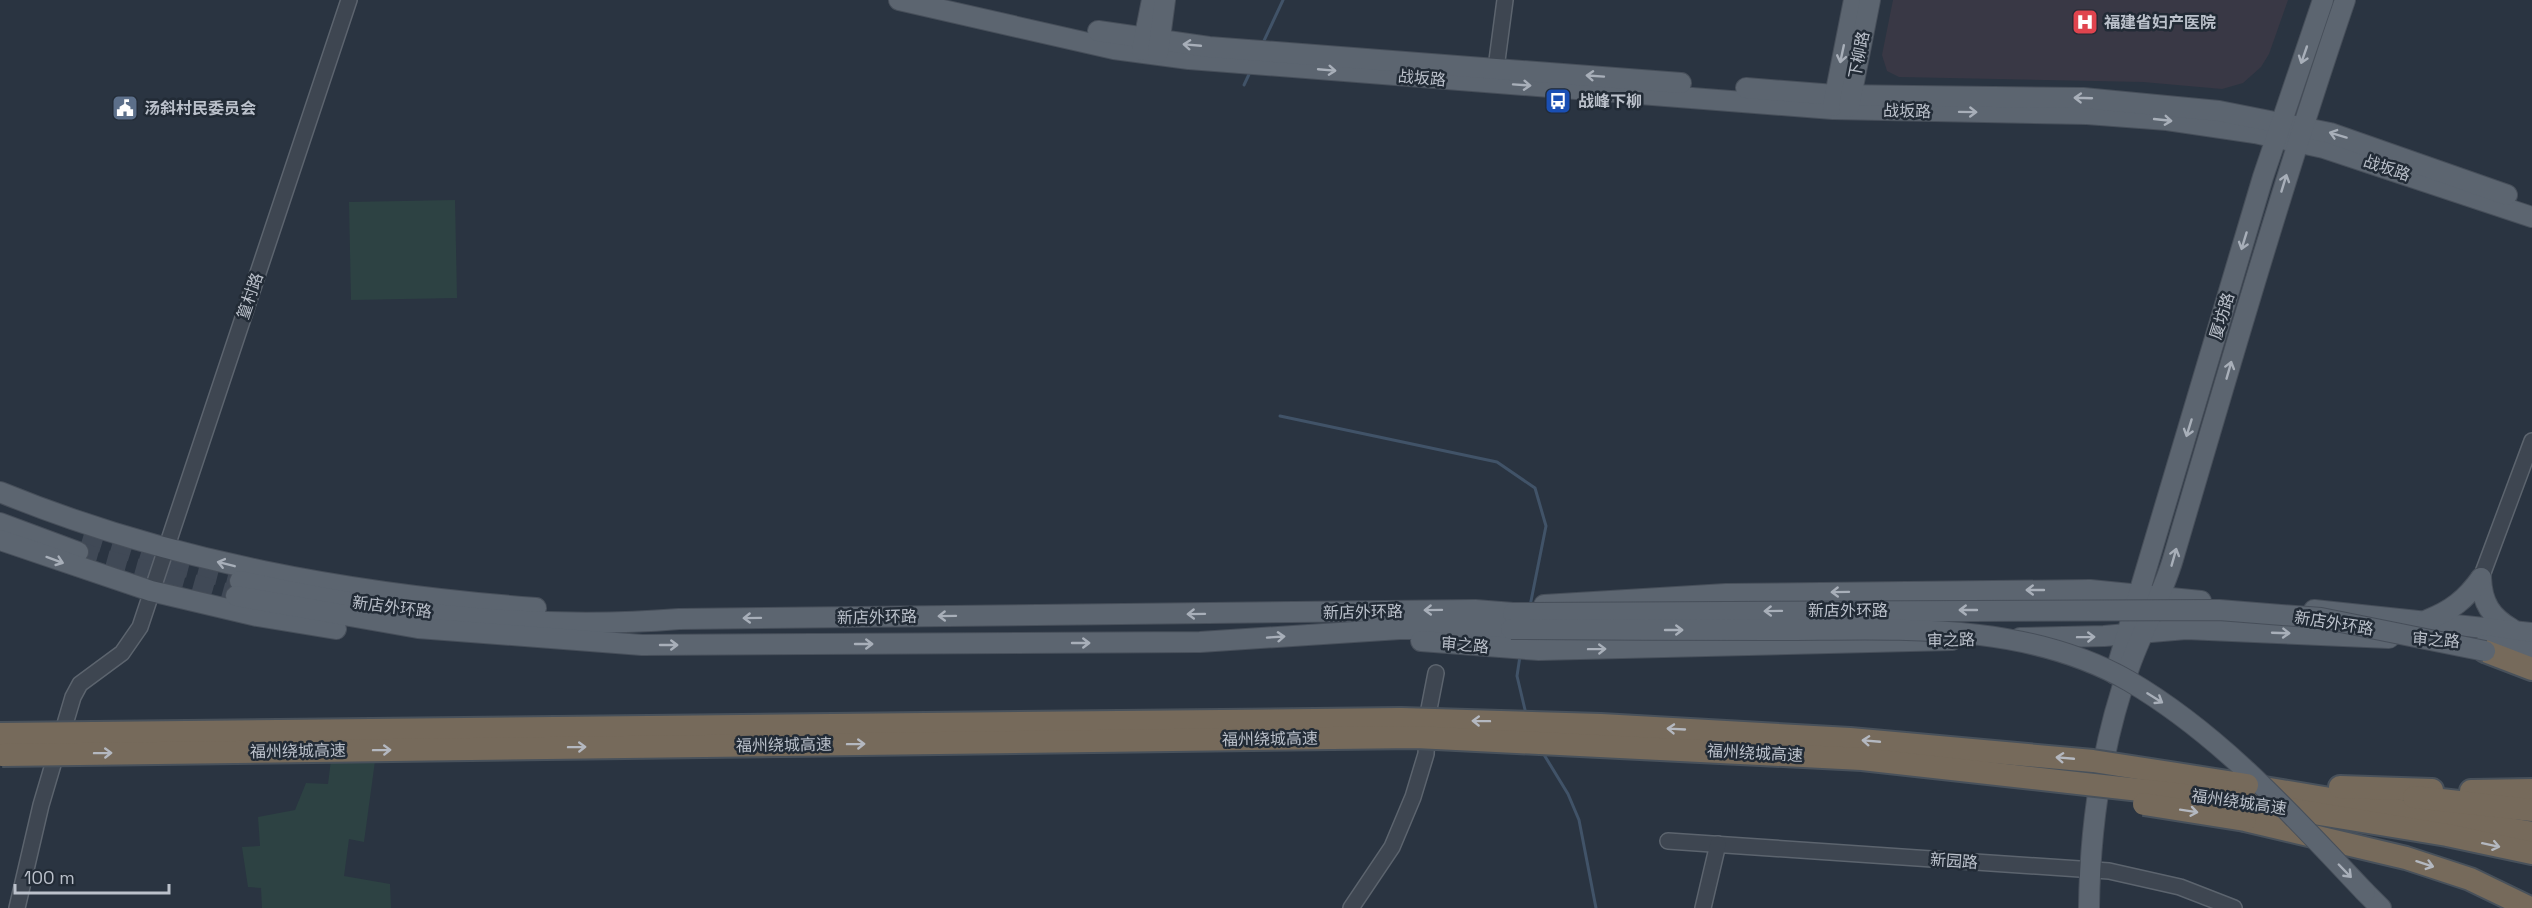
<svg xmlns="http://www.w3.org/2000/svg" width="2532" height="908" viewBox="0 0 2532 908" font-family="'Space Grotesk','Noto Sans SC',sans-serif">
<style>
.medical{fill:#393845}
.green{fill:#2d4243}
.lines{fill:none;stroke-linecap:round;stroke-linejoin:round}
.stream{stroke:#415368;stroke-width:3}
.major-tunnel{stroke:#404956;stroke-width:20;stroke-dasharray:20 10;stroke-linecap:butt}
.minor-casing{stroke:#5c646e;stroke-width:18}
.major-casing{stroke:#474f5a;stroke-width:22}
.highway-casing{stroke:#48515b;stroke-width:26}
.minor{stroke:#3e4651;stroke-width:15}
.major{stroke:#5c6570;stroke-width:20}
.highway{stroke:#766a5b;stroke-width:22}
.major-bridge-casing{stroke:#474f5a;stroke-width:22;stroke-linecap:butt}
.highway-bridge-casing{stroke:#48515b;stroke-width:26;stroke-linecap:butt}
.major-bridge{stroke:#5c6570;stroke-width:20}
.highway-bridge{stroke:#766a5b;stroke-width:22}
.oneway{stroke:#a8afb9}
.oneway2{stroke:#b4b8c0}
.labels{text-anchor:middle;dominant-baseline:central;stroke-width:5;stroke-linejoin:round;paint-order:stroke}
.poi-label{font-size:16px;font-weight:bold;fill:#bbc1cb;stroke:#222b36;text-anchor:start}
.street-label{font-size:16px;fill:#bbc1cb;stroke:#222b36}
</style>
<rect width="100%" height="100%" fill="#2a3441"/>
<!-- medical -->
<polygon class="medical" points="1893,0 2288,0 2269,54 2261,67 2243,83 2222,89 2143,82 1899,77 1887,71 1882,55"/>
<!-- green -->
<g class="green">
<polygon points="455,200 457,298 351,300 349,202"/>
<polygon points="331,760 375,761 364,842 349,839 344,876 390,884 391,908 262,908 261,888 248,887 242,847 260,846 258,817 295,810 306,783 328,784"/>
</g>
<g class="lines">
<!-- stream -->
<g class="stream">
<polyline points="1262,45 1283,0"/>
<polyline points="1244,85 1251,70"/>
<polyline points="1280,416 1497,462 1535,488 1546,526 1530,606"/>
<polyline points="1520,656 1517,676 1526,714"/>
<polyline points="1543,753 1568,794 1579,820 1596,908"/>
</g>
<!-- major-tunnel -->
<g class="major-tunnel">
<polyline points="83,537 161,561 240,581"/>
<polyline points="78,552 236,596"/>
</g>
<!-- minor casing -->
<g class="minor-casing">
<g id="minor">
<polyline points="1496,68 1505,0"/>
<polyline points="2481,578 2532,441"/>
<polyline points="1668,841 2109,871 2180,887 2234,908"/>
<polyline points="17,908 41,805 73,697 80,684 122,653 140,627 349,0"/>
<polyline points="1351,908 1392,847 1413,797 1426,754 1428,714 1436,673"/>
<polyline points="1703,908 1718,844"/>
</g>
</g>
<!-- major casing -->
<g class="major-casing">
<g id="major">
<polyline points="899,0 1114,49 1189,59 1833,109 2087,114 2167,120 2255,133 2324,148 2532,217"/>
<polyline points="1098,31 1209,47 1681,83"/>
<polyline points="1142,50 1152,0"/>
<polyline points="1158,53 1165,0"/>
<polyline points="1746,88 1835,95 2083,98 2219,111 2330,133 2507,195"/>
<polyline points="1833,106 1854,0"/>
<polyline points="1849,107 1870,0"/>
<path d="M0,492C171,562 352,594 536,608"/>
<polyline points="0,523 78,552"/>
<polyline points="0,540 151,591 257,616 336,629"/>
<path d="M2481,578C2482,603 2491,617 2512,629"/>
<path d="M240,581C383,613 533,631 679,619L1475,610L1513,613"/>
<polyline points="236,596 418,628 642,645 1200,642 1400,629 1511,629"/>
<polyline points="1544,605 1726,594 2090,590 2201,601"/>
<polyline points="2314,610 2532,633"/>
<path d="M2427,620C2451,611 2466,599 2481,578"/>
<polyline points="2020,638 2104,636 2186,629 2389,638"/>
<polyline points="1421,641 1539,650 1952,640"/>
<polyline points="2484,645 2532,652"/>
<polyline points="2115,674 2263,177 2323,0"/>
<polyline points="2365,892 2381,908"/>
<path d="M2089,908C2090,825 2102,743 2130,665C2143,629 2162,596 2173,559C2228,372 2282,185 2345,0"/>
</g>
</g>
<!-- highway casing -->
<g class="highway-casing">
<g id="highway">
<polyline points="2485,651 2532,669"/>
<polyline points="2252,786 2532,833"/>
<polyline points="2340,787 2432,790"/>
<polyline points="2471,791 2532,790"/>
<polyline points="2414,797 2532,810"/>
<polyline points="2247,802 2447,835 2532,853"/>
<polyline points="2245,820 2406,858 2470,879 2530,908"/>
</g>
</g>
<!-- minor -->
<use href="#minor" class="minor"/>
<!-- major -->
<use href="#major" class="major"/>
<!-- highway -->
<use href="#highway" class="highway"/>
<!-- major-bridge casing -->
<g class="major-bridge-casing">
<g id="major-bridge">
<polyline points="1513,613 2219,610 2321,618 2485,651"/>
<path d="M1511,629C1599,630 1688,630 1776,630C1894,630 2022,620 2129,681C2221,735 2292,815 2365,892"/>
</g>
</g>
<!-- highway-bridge casing -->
<g class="highway-bridge-casing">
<g id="highway-bridge">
<polyline points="0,734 1401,719 1601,725 1850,739 2093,761 2247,785"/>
<polyline points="2,755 1416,737 1862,759 2247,802"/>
<polyline points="2144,804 2245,820"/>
</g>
</g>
<!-- major-bridge -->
<use href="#major-bridge" class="major-bridge"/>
<!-- highway-bridge -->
<use href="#highway-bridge" class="highway-bridge"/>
</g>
<!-- one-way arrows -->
<defs><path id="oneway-shaft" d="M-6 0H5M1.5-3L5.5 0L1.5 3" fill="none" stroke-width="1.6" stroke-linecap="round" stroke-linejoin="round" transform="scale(1.5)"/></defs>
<g class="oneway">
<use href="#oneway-shaft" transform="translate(1192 45) rotate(-175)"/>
<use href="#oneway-shaft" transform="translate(1842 54) rotate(102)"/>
<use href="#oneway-shaft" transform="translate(2304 55) rotate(109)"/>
<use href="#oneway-shaft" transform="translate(1327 70) rotate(5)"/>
<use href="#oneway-shaft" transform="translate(1595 76) rotate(-176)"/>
<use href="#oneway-shaft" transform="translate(1522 85) rotate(4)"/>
<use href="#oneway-shaft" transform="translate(2083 98) rotate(-178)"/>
<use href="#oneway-shaft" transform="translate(1968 112) rotate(1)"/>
<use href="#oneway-shaft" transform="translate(2163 120) rotate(6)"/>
<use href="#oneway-shaft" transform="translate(2338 135) rotate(-163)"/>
<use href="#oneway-shaft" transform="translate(2284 183) rotate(-73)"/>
<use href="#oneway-shaft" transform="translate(2244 241) rotate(107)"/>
<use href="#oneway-shaft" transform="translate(2229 370) rotate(-74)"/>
<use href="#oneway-shaft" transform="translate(2189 428) rotate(107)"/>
<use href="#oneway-shaft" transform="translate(2174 557) rotate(-74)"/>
<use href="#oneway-shaft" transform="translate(55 560) rotate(20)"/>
<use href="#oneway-shaft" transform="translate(226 564) rotate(-166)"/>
<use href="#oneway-shaft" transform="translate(2035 590) rotate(180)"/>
<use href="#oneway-shaft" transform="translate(1840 592) rotate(179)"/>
<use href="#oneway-shaft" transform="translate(1433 610) rotate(179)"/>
<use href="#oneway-shaft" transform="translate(1968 610) rotate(180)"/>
<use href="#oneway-shaft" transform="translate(1773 611) rotate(179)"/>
<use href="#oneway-shaft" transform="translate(1196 614) rotate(179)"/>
<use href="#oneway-shaft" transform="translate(947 616) rotate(179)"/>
<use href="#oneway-shaft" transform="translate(752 618) rotate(179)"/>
<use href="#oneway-shaft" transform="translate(1674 630)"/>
<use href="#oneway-shaft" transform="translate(2281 633) rotate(2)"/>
<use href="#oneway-shaft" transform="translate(1276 637) rotate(-4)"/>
<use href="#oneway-shaft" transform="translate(2086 637) rotate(-1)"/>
<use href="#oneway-shaft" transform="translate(1081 643)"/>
<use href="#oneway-shaft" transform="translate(864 644)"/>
<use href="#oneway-shaft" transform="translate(669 645)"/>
<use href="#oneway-shaft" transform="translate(1597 649) rotate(-1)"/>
<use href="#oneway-shaft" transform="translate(2155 698) rotate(32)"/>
<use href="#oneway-shaft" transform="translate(2345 871) rotate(46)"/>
</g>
<g class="oneway2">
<use href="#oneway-shaft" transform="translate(1481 721) rotate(-179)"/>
<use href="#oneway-shaft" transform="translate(1676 729) rotate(-177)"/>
<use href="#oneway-shaft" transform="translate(1871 741) rotate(-175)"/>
<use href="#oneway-shaft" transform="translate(856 744) rotate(-1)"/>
<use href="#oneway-shaft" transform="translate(577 747) rotate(-1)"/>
<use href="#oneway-shaft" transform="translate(382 750) rotate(-1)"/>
<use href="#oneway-shaft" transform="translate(103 753) rotate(-1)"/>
<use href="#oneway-shaft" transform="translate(2065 758) rotate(-175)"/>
<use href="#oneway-shaft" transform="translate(2189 811) rotate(9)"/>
<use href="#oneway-shaft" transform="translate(2491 845) rotate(12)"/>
<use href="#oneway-shaft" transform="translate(2425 864) rotate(18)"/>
</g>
<!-- icons -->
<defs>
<g id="hospital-square" transform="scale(1.35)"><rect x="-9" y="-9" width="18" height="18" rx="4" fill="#e0444e" stroke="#222b36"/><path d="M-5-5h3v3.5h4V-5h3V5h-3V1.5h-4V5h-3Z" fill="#fff"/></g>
<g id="bus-square" transform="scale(1.35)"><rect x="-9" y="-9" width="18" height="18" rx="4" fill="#1a4fb4" stroke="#222b36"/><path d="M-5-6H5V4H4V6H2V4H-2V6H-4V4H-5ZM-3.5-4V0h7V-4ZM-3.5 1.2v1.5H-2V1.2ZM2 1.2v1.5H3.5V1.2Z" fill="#fff"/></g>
<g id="civic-square" transform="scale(1.35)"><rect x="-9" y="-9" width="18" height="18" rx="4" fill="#5c6f8a" stroke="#222b36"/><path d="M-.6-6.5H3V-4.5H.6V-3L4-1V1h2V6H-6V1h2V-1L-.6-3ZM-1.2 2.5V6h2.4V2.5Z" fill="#fff"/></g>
</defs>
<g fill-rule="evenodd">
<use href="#hospital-square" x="2085" y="22"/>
<use href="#bus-square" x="1558" y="101"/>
<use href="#civic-square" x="125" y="108"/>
</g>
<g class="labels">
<!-- poi labels -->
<g class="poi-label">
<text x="2104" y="22">福建省妇产医院</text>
<text x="1578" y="101">战峰下柳</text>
<text x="144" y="108">汤斜村民委员会</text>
</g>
<!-- street labels -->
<g class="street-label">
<text transform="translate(1859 55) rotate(-79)">下柳路</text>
<text transform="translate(1422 78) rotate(5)">战坂路</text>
<text transform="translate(1907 111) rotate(1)">战坂路</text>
<text transform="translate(2387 168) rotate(19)">战坂路</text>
<text transform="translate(250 296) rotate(-71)">篁村路</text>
<text transform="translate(2222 316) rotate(-73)">厦坊路</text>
<text transform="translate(392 607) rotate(7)">新店外环路</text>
<text x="1848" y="610">新店外环路</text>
<text transform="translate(1363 612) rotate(-1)">新店外环路</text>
<text transform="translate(877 617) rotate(-1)">新店外环路</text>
<text transform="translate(2334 623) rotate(9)">新店外环路</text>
<text transform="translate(1951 640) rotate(-1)">审之路</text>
<text transform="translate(2436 640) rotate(4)">审之路</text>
<text transform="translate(1465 645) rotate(5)">审之路</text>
<text transform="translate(1270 739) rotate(-1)">福州绕城高速</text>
<text transform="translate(784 745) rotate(-1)">福州绕城高速</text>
<text transform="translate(298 751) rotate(-1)">福州绕城高速</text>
<text transform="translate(1755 753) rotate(3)">福州绕城高速</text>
<text transform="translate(2239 802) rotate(8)">福州绕城高速</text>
<text transform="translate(1954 861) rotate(4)">新园路</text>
</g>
</g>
<!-- scale -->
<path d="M15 884v9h154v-9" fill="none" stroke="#bbc1cb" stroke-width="3"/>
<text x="24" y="884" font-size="18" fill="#bbc1cb" stroke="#222b36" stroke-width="4.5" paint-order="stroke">100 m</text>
</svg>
